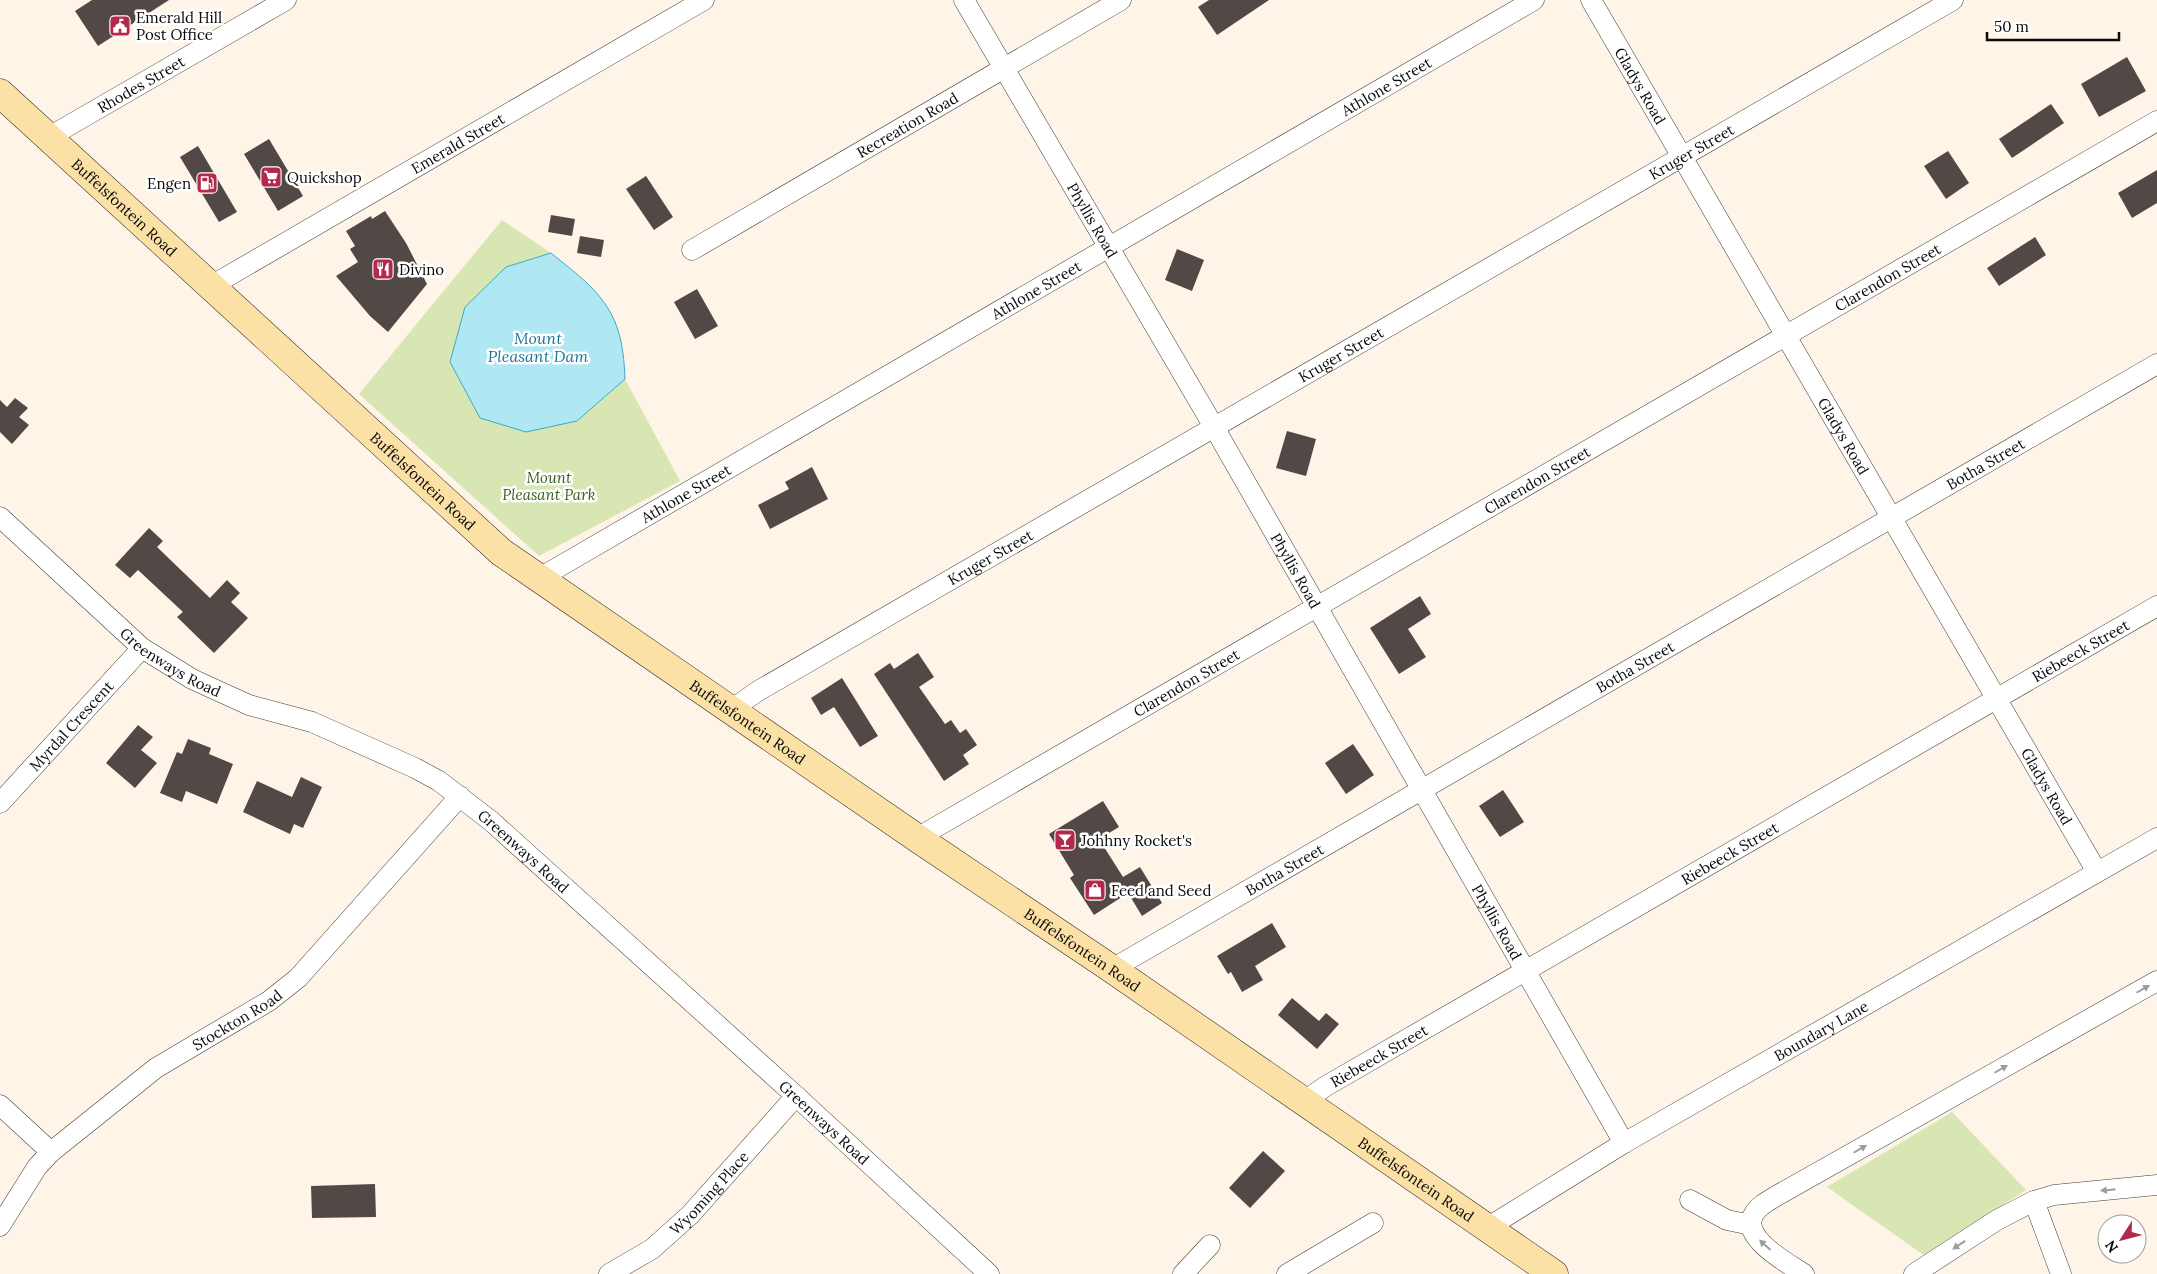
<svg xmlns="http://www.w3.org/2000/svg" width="2157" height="1274" viewBox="0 0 2157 1274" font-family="Lora,serif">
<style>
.green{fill:#d8e6b4}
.water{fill:#afe7f3;stroke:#3aaac7}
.building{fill:#524947}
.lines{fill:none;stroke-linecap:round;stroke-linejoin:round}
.street-casing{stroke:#3d3d3d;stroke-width:21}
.secondary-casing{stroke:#2c2c2c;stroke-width:29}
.street{stroke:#fff;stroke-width:20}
.secondary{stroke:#fce1a6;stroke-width:28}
.oneway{fill:#9d9d9d}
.labels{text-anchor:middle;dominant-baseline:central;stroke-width:5;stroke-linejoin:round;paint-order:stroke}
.poi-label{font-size:15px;fill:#0a0a0a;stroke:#fff;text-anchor:start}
.street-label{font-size:15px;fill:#0a0a0a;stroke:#fff}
.park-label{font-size:15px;font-style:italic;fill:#385e1e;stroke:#fff}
.water-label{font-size:16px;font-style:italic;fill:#1a7895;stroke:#fff}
</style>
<rect width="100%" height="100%" fill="#fef5e8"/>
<!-- green -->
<g class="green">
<polygon points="502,220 551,253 506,267 577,421 625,379 680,481 539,556 359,394"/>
<polygon points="1952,1112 2026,1190 1925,1256 1827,1187"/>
</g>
<!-- water -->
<path class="water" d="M551,253C569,268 592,284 605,304C621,326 624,353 625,379L577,421L526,432L480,418L450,362L465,307L506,267Z"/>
<!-- building -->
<g class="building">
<polygon points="92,0 169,0 98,46 75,11"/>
<polygon points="1209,0 1269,0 1217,35 1198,7"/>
<polygon points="2127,57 2146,91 2099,117 2081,84"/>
<polygon points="2051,104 2064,123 2012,158 1999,139"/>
<polygon points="269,139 303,196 278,211 244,154"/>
<polygon points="198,146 237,212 219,222 180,157"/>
<polygon points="1948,151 1969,183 1946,199 1924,166"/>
<polygon points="2157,170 2157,203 2132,218 2118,193"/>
<polygon points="646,176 673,217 654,230 626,189"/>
<polygon points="385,211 406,243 427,284 388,332 370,316 336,276 358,262 350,249 355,246 346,231 371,216 372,219"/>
<polygon points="551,215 575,219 572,236 548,232"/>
<polygon points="580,236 604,240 601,257 577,253"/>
<polygon points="2035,237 2046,255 1999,286 1987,268"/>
<polygon points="1177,249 1204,260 1192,291 1165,280"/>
<polygon points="697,289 718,326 695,339 674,302"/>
<polygon points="15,398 28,408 19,417 29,425 12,444 0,432 0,400 7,407"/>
<polygon points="1287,431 1316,439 1306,476 1276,468"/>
<polygon points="812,467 828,499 770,529 758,505 789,489 785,482"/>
<polygon points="149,528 163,541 157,547 210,598 227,580 240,593 231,602 248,618 214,653 177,617 183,612 138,570 130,578 115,565"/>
<polygon points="1420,596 1431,614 1408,629 1426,657 1399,674 1370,628"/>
<polygon points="918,653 934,677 919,687 945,724 951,720 960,733 966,729 977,745 963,755 969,764 944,781 874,674 890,663 894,669"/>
<polygon points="842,678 878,736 860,747 834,707 821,715 811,698"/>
<polygon points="138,725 153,737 141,750 157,763 135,788 106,763"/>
<polygon points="188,739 211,748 209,754 233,764 217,804 186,791 182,802 160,793 177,752 182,754"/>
<polygon points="1353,744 1374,775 1346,794 1325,763"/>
<polygon points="301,777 322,787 303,828 294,824 290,834 243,812 257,781 292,797"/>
<polygon points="1503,790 1524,822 1500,837 1479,806"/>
<polygon points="1103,801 1119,827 1099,839 1123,877 1140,867 1162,903 1142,916 1128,893 1094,915 1070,878 1074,875 1049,834"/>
<polygon points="1272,923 1286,947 1255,966 1263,980 1242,992 1231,972 1228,974 1217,956"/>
<polygon points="1292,998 1319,1021 1326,1013 1339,1024 1317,1049 1278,1015"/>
<polygon points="1263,1151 1285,1171 1250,1208 1229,1188"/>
<polygon points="375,1184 376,1217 312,1218 311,1186"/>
</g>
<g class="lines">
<!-- street casing -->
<g class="street-casing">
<g id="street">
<path id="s1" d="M964,0L1214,427L1624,1143"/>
<path id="s2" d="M1591,0L2097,872"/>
<path id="s3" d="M49,137L286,0"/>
<path id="s4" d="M692,250L1121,0"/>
<path id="s5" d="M211,286L704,0"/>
<path id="s6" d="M0,517L142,648L192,679L249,705L312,722L415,768L439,781L491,821L796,1096L989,1274"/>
<path id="s7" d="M538,579L1534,0"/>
<path id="s8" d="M731,710L758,691L1953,0"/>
<path id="s9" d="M0,803L142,648"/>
<path id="s10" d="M917,838L2157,121"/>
<path id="s11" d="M1112,969L2157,364"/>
<path id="s12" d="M1303,1102L1326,1086L2157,606"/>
<polyline points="0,1105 51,1152"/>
<polyline points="1690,1200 1727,1220 1751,1225"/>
<polyline points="2034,1201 2061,1274"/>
<path id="s13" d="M0,1226L37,1167L51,1152L156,1068L269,1001L298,978L460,796"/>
<path id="s14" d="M1487,1228L1624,1143L2157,838"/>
<path id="s15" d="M609,1274L652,1249L690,1215L796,1096"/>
<polyline points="1183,1274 1210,1245"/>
<polyline points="1287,1274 1373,1223"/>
<path d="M1804,1274C1789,1264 1739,1237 1754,1214C1759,1205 1770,1200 1778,1195L2157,981"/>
<polyline points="1914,1274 1997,1220 2034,1201 2054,1195 2157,1185"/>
</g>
</g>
<!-- secondary casing -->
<g class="secondary-casing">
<g id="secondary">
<path id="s16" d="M0,93L501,552L917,838L1112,969L1554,1274"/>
</g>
</g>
<!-- street -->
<use href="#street" class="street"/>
<!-- secondary -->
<use href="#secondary" class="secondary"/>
</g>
<!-- one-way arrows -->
<defs><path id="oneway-solid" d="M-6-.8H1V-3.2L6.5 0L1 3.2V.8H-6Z" transform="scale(1.25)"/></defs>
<g class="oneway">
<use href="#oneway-solid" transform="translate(2143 989) rotate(-30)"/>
<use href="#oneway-solid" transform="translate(2001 1069) rotate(-30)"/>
<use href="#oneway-solid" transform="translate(1860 1149) rotate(-30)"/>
<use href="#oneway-solid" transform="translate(2108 1190) rotate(174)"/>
<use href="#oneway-solid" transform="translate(1765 1245) rotate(-138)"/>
<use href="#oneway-solid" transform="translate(1959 1245) rotate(147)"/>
</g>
<!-- icons -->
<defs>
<g id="civic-square" transform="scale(1.125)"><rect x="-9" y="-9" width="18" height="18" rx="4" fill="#b3294b" stroke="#fff"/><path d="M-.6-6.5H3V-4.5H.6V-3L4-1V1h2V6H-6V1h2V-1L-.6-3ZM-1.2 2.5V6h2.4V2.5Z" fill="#fff"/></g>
<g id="supermarket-square" transform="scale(1.125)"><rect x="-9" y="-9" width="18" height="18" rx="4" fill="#b3294b" stroke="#fff"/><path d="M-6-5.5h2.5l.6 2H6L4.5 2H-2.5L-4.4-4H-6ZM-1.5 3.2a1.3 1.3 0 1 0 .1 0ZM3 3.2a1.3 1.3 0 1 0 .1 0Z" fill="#fff"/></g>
<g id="fuel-square" transform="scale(1.125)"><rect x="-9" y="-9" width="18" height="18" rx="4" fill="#b3294b" stroke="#fff"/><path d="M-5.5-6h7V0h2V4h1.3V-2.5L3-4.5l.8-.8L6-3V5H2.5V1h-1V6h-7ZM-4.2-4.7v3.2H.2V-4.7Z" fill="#fff"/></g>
<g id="restaurant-square" transform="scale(1.125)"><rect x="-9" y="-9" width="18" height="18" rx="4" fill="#b3294b" stroke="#fff"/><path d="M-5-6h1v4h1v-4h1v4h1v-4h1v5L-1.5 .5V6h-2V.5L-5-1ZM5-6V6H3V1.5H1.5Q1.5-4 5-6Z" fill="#fff"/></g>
<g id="bar-square" transform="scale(1.125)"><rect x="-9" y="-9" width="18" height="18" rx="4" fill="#b3294b" stroke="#fff"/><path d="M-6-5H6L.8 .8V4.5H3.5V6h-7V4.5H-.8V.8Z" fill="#fff"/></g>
<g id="shop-square" transform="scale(1.125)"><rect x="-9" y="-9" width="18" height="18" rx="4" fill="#b3294b" stroke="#fff"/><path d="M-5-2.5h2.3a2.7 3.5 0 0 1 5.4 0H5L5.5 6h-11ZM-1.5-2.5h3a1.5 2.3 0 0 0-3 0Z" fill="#fff"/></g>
</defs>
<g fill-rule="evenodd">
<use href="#civic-square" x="120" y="26"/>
<use href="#supermarket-square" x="271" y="177"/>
<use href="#fuel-square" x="207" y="183"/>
<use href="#restaurant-square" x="383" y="269"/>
<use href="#bar-square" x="1065" y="840"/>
<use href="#shop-square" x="1095" y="890"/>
</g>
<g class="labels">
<!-- poi labels -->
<g class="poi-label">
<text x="136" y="17">Emerald Hill<tspan x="136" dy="17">Post Office</tspan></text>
<text x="287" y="177">Quickshop</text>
<text x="191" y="183" text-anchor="end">Engen</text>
<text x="399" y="269">Divino</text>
<text x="1081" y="840">Johhny Rocket's</text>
<text x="1111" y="890">Feed and Seed</text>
</g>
<!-- street labels -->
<g class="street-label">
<text stroke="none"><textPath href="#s3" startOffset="106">Rhodes Street</textPath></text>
<text stroke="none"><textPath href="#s7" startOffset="981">Athlone Street</textPath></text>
<text stroke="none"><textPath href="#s2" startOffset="99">Gladys Road</textPath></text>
<text stroke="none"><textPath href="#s4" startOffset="249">Recreation Road</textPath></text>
<text stroke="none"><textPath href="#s5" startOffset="285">Emerald Street</textPath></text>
<text stroke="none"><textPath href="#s8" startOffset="1111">Kruger Street</textPath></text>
<text stroke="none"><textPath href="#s16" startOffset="169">Buffelsfontein Road</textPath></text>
<text stroke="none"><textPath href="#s1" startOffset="255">Phyllis Road</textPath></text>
<text stroke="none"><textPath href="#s10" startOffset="1121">Clarendon Street</textPath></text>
<text stroke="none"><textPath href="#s7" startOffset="576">Athlone Street</textPath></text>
<text stroke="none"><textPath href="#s8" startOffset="706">Kruger Street</textPath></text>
<text stroke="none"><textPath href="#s2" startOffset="504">Gladys Road</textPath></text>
<text stroke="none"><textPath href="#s11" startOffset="1009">Botha Street</textPath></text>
<text stroke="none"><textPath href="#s10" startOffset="716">Clarendon Street</textPath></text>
<text stroke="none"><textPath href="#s16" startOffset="574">Buffelsfontein Road</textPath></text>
<text stroke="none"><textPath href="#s7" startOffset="171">Athlone Street</textPath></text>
<text stroke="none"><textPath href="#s8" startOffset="301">Kruger Street</textPath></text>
<text stroke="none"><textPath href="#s1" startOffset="660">Phyllis Road</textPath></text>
<text stroke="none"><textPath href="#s12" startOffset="899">Riebeeck Street</textPath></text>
<text stroke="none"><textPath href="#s6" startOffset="225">Greenways Road</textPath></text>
<text stroke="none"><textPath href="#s11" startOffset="604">Botha Street</textPath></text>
<text stroke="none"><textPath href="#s10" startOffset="311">Clarendon Street</textPath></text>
<text stroke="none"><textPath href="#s16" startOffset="979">Buffelsfontein Road</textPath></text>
<text stroke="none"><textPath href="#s9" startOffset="105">Myrdal Crescent</textPath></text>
<text stroke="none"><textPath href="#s2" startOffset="909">Gladys Road</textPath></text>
<text stroke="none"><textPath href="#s6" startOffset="630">Greenways Road</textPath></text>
<text stroke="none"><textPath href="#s12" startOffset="494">Riebeeck Street</textPath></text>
<text stroke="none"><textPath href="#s11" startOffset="199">Botha Street</textPath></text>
<text stroke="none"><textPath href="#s1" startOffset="1065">Phyllis Road</textPath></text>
<text stroke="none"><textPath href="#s16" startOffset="1384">Buffelsfontein Road</textPath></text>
<text stroke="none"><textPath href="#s13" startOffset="319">Stockton Road</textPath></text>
<text stroke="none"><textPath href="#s14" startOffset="388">Boundary Lane</textPath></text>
<text stroke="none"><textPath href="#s12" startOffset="89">Riebeeck Street</textPath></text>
<text stroke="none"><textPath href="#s6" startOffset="1035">Greenways Road</textPath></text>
<text stroke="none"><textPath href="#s16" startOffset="1789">Buffelsfontein Road</textPath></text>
<text stroke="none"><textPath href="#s15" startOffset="130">Wyoming Place</textPath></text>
</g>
<!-- park labels -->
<g class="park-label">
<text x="549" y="477">Mount<tspan x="549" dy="17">Pleasant Park</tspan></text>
</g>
<!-- water labels -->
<g class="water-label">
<text x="538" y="338">Mount<tspan x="538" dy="18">Pleasant Dam</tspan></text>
</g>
</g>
<!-- north arrow -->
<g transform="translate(2122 1239) rotate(234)"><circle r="24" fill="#ffffff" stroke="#9d9d9d"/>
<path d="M0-4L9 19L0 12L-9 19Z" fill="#b3294b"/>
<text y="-8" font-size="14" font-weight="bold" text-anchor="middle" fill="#0a0a0a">N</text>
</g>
<!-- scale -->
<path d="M1987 32v8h132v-8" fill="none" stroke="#0a0a0a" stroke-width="2.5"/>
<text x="1994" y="32" font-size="15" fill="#0a0a0a" stroke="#ffffff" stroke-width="4" paint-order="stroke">50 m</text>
</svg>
